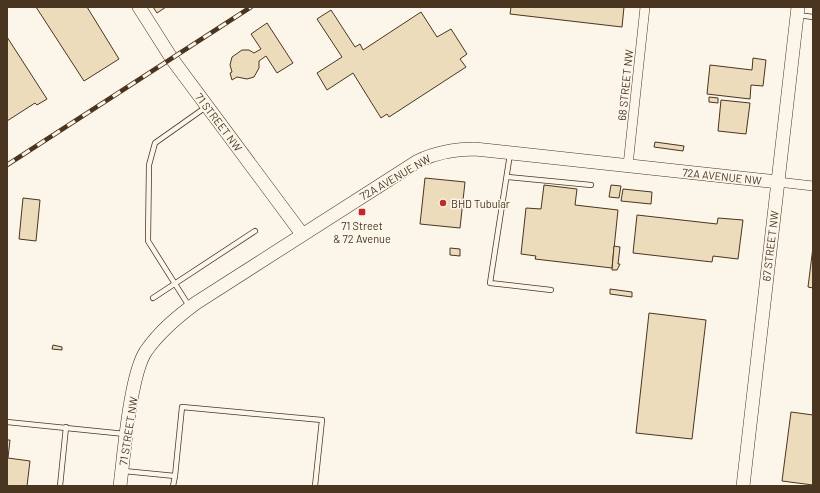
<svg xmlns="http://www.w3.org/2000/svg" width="820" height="493" viewBox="0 0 820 493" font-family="Barlow,sans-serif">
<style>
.building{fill:#ecdcbc;stroke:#4a3520}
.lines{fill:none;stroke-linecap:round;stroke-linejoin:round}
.lane-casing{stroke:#4a3520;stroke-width:6}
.street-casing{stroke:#4a3520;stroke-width:10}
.secondary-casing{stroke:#4a3520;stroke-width:14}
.lane{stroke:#fbf6e9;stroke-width:4.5}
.street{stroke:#fbf6e9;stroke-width:9}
.secondary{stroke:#fbf6e9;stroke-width:13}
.rail-casing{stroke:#4a3520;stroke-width:4.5}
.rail{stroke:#fbf6e9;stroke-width:3;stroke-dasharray:9;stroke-linecap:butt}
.poi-dot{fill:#c62828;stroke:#fbf6e9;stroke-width:1.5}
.labels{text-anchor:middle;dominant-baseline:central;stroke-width:3;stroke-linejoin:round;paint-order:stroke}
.street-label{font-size:11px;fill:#4a3520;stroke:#fbf6e9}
.poi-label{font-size:11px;fill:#4a3520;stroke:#fbf6e9;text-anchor:start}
</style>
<rect width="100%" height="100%" fill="#fbf6e9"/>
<!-- building -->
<g class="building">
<polygon points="36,7 87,7 119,59 84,81"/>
<polygon points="153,7 166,7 157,13"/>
<polygon points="511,7 624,7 622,27 510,14"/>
<polygon points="331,10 355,47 360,44 363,50 421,12 437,37 451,29 467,54 460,59 466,67 389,117 387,114 381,118 353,73 327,90 317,73 342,57 317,19"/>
<polygon points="267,23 293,63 277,73 266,56 259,61 259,68 254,77 247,79 237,77 232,80 230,73 232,72 230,65 232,57 242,50 249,50 254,53 261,49 251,34"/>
<polygon points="7,37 47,99 37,105 35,103 7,121"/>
<polygon points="753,58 766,60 763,86 751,85 750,99 707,94 710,65 752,70"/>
<polygon points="709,97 718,98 718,103 709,102"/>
<polygon points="721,100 750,103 746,134 718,131"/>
<polygon points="655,142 684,146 683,151 654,147"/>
<polygon points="425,178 465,182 460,228 420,224"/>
<polygon points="544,185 577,189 575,205 618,210 612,268 535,259 536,256 521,254 526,208 541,209"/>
<polygon points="611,185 621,186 619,198 609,197"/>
<polygon points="623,189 652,192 651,204 621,201"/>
<polygon points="23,198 40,200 36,241 19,239"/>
<polygon points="637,215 717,224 718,218 743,220 738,259 713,256 712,262 633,253"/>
<polygon points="614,246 620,247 618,264 620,264 617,270 612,270"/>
<polygon points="813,247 813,288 808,287"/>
<polygon points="450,248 460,249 460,256 450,255"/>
<polygon points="610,289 632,292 632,297 610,294"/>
<polygon points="649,313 706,320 692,439 636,433"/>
<polygon points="53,345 62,347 62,350 52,349"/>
<polygon points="791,412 813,415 813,485 782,481"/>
<polygon points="7,440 10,440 8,458 30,461 27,486 7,486"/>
</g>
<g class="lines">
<!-- lane casing -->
<g class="lane-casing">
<g id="lane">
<polyline points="798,15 813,17"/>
<polyline points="510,154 490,283 551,290"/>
<polyline points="507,177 591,185"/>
<polyline points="153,298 255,231"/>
<polyline points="189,306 148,241 149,165 155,143 206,107"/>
<polyline points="7,422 125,434"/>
<polyline points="124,471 175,476 182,407 322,420 315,486"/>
<polyline points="60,486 66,427"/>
<polyline points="173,486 175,476"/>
</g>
</g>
<!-- street casing -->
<g class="street-casing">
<g id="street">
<polyline points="628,165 645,7"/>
<polyline points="778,182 813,186"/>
</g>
</g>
<!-- secondary casing -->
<g class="secondary-casing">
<g id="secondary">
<polyline points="139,7 172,59 302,234"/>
<path d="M120,486C124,455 130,375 146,351C160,331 177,317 196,303L418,161C437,152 454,149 475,149L778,182"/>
<polyline points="743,486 798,7"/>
</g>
</g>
<!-- lane -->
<use href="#lane" class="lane"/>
<!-- street -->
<use href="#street" class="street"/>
<!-- secondary -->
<use href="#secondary" class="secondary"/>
<!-- rail casing -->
<g class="rail-casing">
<polyline id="rail" points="7,165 251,7"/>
</g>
<!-- rail -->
<use href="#rail" class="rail"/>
</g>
<!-- markers -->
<g class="poi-dot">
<circle cx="443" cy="203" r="4"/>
<rect x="358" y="208" width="8" height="8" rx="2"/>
</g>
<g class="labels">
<!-- street labels -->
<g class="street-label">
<text transform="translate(625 85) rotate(-84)">68 STREET NW</text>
<text transform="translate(219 122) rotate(53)">71 STREET NW</text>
<text transform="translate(722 176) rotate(6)">72A AVENUE NW</text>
<text transform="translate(395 177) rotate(-30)">72A AVENUE NW</text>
<text transform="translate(770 246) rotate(-83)">67 STREET NW</text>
<text transform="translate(128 431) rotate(-81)">71 STREET NW</text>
</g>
<!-- poi labels -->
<g class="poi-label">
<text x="451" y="203">BHD Tubular</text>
<text x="362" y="225" text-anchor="middle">71 Street<tspan x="362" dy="13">&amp; 72 Avenue</tspan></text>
</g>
</g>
<!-- border -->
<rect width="820" height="493" fill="none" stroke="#4a3520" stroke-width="16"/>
</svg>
